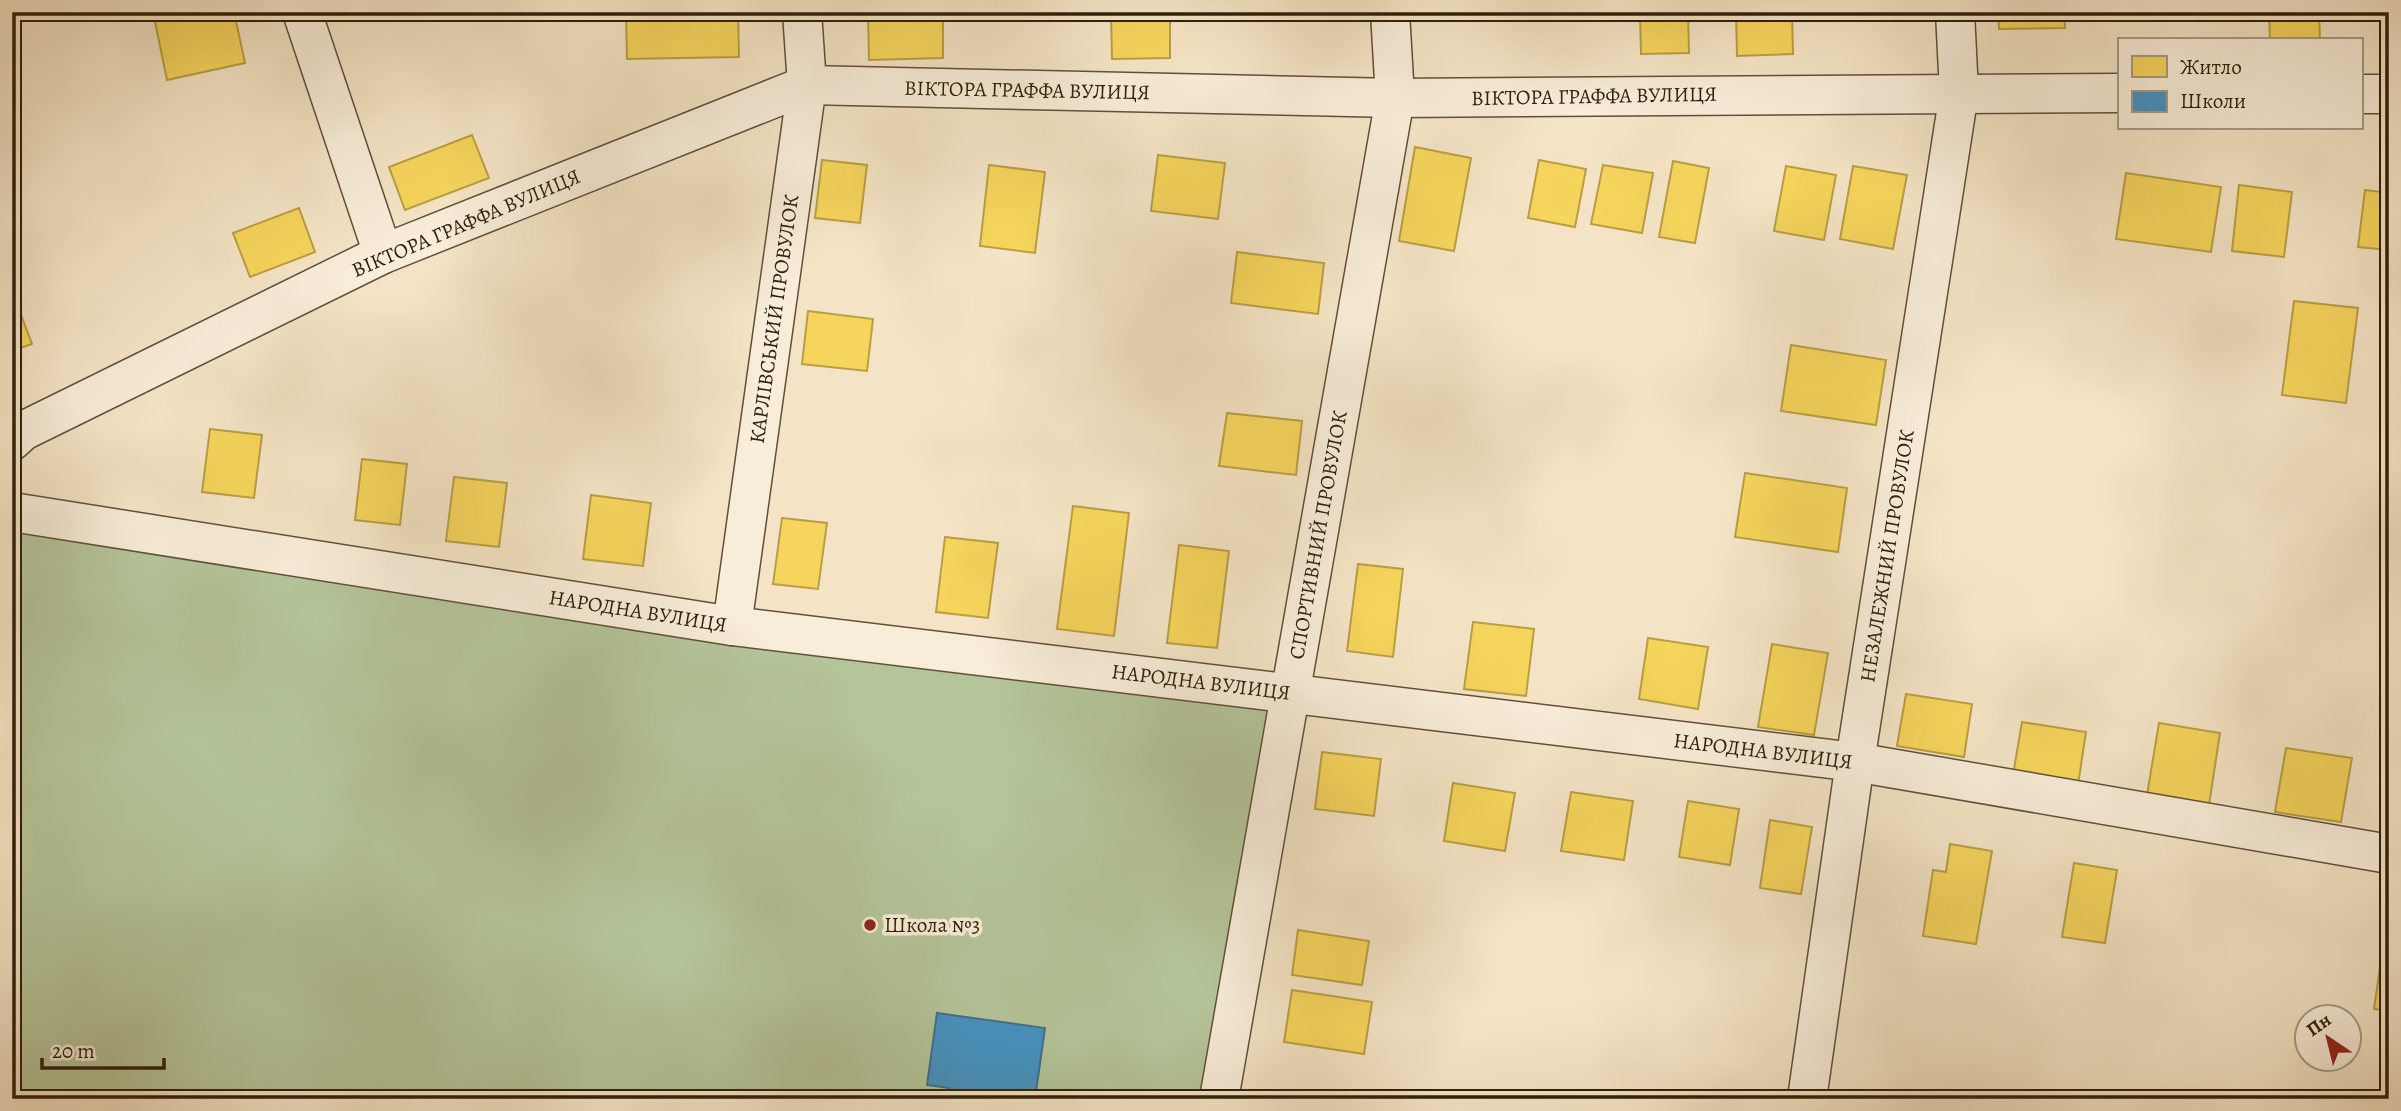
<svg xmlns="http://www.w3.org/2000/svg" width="2401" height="1111" viewBox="0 0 2401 1111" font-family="Alegreya,serif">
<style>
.green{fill:#b5c59a;stroke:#727252;stroke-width:2}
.homes{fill:#f6d55c;stroke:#ba9e43;stroke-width:2}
.schools{fill:#4393c3;stroke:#3d708c;stroke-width:2}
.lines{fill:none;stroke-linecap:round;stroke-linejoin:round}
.street-casing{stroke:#605039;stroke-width:41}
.street{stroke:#f8edd9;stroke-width:38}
.poi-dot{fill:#8f2418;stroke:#f8edd9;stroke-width:2.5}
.labels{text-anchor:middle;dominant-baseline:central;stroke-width:7;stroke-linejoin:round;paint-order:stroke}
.street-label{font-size:21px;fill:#2f1f0a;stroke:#f8edd9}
.poi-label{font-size:21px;fill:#2f1f0a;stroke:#f8edd9;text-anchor:start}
</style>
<rect width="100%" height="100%" fill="#f4e4c5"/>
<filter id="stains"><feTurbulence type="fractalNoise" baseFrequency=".00286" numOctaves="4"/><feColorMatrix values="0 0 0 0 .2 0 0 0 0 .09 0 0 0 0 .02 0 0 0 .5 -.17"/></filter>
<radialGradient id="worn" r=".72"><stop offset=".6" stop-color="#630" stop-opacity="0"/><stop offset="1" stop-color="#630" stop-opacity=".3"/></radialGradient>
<!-- green -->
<polygon class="green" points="12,512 1291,693 1219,1099 12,1099"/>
<!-- homes -->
<g class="homes">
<polygon points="153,12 234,12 245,63 167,80"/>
<polygon points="626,12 738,12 739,57 627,59"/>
<polygon points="868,12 943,12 943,58 869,60"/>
<polygon points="1111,12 1170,12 1170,58 1112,59"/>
<polygon points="1640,12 1688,12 1689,53 1641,54"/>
<polygon points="1736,12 1792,12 1793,54 1737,56"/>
<polygon points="1998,12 2064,12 2065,28 1999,29"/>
<polygon points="2269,12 2319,12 2320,40 2270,40"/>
<polygon points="2383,12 2389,12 2389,60 2384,60"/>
<polygon points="472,135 489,178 405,210 389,167"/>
<polygon points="1415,147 1471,158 1454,251 1399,241"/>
<polygon points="1158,155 1225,163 1218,219 1151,211"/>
<polygon points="822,160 867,165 860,223 815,218"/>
<polygon points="1539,160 1586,169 1575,227 1528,218"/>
<polygon points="1673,161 1709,168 1695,243 1659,237"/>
<polygon points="989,165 1045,172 1035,253 980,246"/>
<polygon points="1603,165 1653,173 1642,233 1591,224"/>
<polygon points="1786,166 1836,175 1824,240 1774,231"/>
<polygon points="1853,166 1907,175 1893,249 1840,239"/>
<polygon points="2126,173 2221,187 2211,252 2116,239"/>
<polygon points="2239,185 2292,192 2284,257 2232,251"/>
<polygon points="2365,190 2389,193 2389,250 2358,247"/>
<polygon points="299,208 315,252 250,277 233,233"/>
<polygon points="1237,252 1324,263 1318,314 1231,303"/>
<polygon points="12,291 32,344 12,351"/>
<polygon points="2294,301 2358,308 2346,403 2282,395"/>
<polygon points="808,311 873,319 867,371 802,364"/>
<polygon points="1791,345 1886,360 1876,425 1781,411"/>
<polygon points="1227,413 1302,421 1296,475 1219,466"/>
<polygon points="210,429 262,435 254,498 202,492"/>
<polygon points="362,459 407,464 400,525 355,520"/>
<polygon points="1745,473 1847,488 1838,552 1735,537"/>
<polygon points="454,477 507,483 499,547 446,541"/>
<polygon points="591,495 651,503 643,566 583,559"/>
<polygon points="1073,506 1129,513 1114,636 1057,629"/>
<polygon points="782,518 827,523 818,589 773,584"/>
<polygon points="945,537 998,543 988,618 936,612"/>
<polygon points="1179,545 1229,551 1217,648 1167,643"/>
<polygon points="1358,564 1403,569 1393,657 1347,651"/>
<polygon points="1473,622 1534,629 1526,696 1464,689"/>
<polygon points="1648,638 1708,647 1698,709 1639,699"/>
<polygon points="1772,644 1828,653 1814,735 1758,727"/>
<polygon points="1906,694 1972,704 1964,757 1897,746"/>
<polygon points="2022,722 2086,732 2078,785 2013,775"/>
<polygon points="2159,723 2220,733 2209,805 2147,795"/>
<polygon points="2286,748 2352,758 2341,822 2275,812"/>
<polygon points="1322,752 1381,759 1374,816 1315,809"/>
<polygon points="1453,783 1515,793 1505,851 1444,841"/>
<polygon points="1571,792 1633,801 1624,860 1561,851"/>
<polygon points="1688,801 1739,809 1730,865 1679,857"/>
<polygon points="1770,820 1812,827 1801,894 1760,888"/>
<polygon points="1950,844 1992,851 1976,944 1923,936 1933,870 1946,872"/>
<polygon points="2074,863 2117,870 2105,943 2062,937"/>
<polygon points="2386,926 2389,927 2389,1011 2374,1009"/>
<polygon points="1298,930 1369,941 1362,985 1292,975"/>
<polygon points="1292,990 1372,1002 1364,1054 1284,1042"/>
</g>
<!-- schools -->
<polygon class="schools" points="937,1013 1045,1028 1035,1099 948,1099 949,1088 927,1085"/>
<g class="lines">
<!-- street casing -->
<g class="street-casing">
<g id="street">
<polyline points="302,12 383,254"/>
<polyline points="2361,94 2389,94"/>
<polyline points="12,441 23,431 383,254 807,85 1395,98 2119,93"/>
<polyline points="12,512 732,626 1855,762 2389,854"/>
<polyline points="732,626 807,85 802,12"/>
<polyline points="1219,1099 1395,98 1390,12"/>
<polyline points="1807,1099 1855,762 1959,93 1955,12"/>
</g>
</g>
<!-- street -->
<use href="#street" class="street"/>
</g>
<!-- markers -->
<circle class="poi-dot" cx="870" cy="925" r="7"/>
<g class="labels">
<!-- street labels -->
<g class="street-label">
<text transform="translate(1027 90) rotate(1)">ВІКТОРА ГРАФФА ВУЛИЦЯ</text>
<text transform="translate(1594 96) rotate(-1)">ВІКТОРА ГРАФФА ВУЛИЦЯ</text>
<text transform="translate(466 223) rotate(-23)">ВІКТОРА ГРАФФА ВУЛИЦЯ</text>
<text transform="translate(774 319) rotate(-82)">КАРЛІВСЬКИЙ ПРОВУЛОК</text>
<text transform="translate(1318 535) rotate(-80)">СПОРТИВНИЙ ПРОВУЛОК</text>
<text transform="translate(1887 556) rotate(-81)">НЕЗАЛЕЖНИЙ ПРОВУЛОК</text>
<text transform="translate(638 611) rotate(9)">НАРОДНА ВУЛИЦЯ</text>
<text transform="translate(1201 682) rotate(7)">НАРОДНА ВУЛИЦЯ</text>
<text transform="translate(1763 751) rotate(7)">НАРОДНА ВУЛИЦЯ</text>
</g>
<!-- poi labels -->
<g class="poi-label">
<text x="884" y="925">Школа №3</text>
</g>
</g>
<!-- margin -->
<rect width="2401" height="1111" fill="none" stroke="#f4e4c5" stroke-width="42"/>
<rect x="14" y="14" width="2373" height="1083" fill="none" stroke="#2f1f0a" stroke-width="3.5"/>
<rect x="21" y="21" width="2359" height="1069" fill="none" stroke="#2f1f0a" stroke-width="2"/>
<!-- legend -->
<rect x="2118" y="38" width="245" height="91" fill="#f8edd9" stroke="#a89b86" stroke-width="2"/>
<rect x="2132" y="56" width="35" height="21" fill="#f6d55c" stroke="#a89b86" stroke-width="2"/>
<text x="2180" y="74" font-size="21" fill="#2f1f0a">Житло</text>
<rect x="2132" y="91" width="35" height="21" fill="#4393c3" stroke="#a89b86" stroke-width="2"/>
<text x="2180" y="108" font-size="21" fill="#2f1f0a">Школи</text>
<!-- north arrow -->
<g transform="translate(2328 1038) rotate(325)"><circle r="33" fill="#f8edd9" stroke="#a89b86" stroke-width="2"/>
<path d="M0-5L12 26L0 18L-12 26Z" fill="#8f2418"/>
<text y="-10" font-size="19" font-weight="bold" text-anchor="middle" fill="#2f1f0a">Пн</text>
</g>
<!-- scale -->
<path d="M42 1058v10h122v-10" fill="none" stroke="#2f1f0a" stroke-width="3.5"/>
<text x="52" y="1058" font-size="21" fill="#2f1f0a" stroke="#f8edd9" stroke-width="5" paint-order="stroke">20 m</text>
<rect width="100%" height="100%" filter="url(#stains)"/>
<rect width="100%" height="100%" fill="url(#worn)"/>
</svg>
